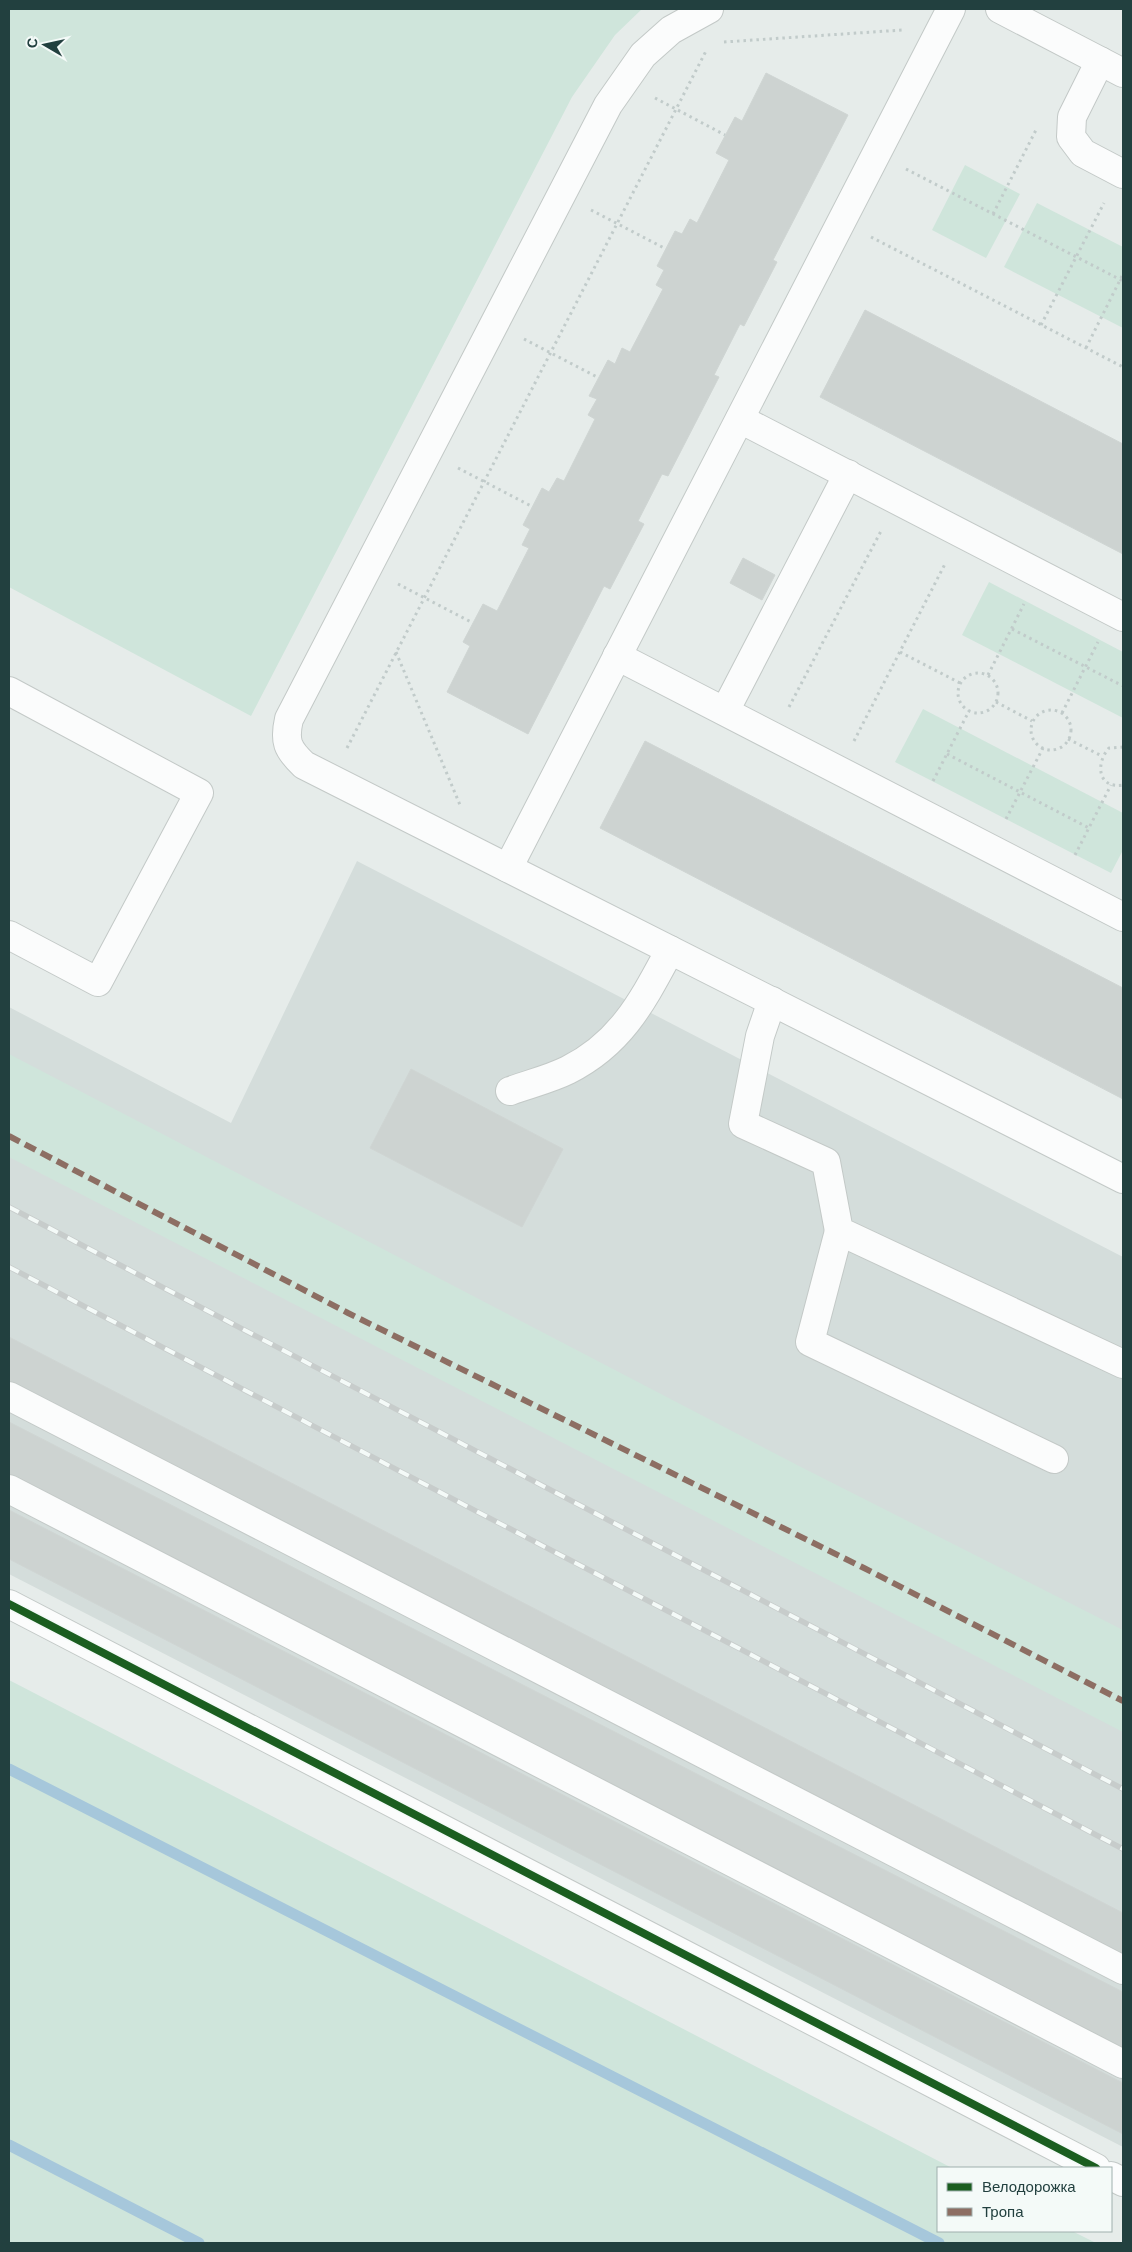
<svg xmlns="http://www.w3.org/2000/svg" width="1132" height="2252" viewBox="0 0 1132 2252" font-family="Helvetica,sans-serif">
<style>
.built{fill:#d4dddb}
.green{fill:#cfe5db}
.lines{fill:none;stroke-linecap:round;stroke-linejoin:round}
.stream{stroke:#a6c7db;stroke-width:11}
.building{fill:#cdd3d1;stroke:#cfd5d3}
.minor-casing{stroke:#c3c9c7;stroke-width:30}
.path{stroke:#c1cbca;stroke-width:3;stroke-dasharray:2.5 4;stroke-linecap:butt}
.minor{stroke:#fbfcfc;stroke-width:28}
.rail-casing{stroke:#c7cccb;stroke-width:5.5}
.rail{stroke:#f4faf8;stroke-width:4;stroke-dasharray:11;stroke-linecap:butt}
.quiet{stroke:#8d6e63;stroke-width:6;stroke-dasharray:12 6;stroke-linecap:butt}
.cycleway-casing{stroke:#f4faf8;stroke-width:11}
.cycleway{stroke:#1b5e20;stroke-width:8}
</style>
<rect width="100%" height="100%" fill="#e6ecea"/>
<!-- built -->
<polygon class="built" points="357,861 1123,1257 1123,2147 9,1574 9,1007 231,1123"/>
<!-- green -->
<g class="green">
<polygon points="9,9 642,9 615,35 572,97 251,716 9,587"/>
<polygon points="965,165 1020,194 986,258 932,230"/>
<polygon points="1037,203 1123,247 1123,328 1004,267"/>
<polygon points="989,582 1123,652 1123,718 962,635"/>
<polygon points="923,709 1123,813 1123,850 1111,873 895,762"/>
<polygon points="9,1054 799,1466 1123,1630 1123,1732 9,1157"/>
<polygon points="9,1680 952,2168 938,2168 938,2231 1072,2231 1096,2243 9,2243"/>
</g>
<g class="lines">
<!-- stream -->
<g class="stream">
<polyline points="9,1769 939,2243"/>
<polyline points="9,2145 199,2243"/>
</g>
</g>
<!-- building -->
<g class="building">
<polygon points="766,73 848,115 773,260 777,262 744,326 740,324 714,375 719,377 668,476 662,474 638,521 644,524 610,589 604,586 528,734 447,692 470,646 463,642 483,604 497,611 529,548 522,545 530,529 523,525 542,488 549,492 557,478 564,481 595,419 588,415 597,399 589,396 608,360 615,364 622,348 630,352 663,289 656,285 664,270 657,266 675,231 682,234 690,219 697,223 729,160 716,153 735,117 742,121"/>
<polygon points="865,310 1123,444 1123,554 820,397"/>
<polygon points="743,558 775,575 762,600 730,583"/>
<polygon points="645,741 1123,988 1123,1099 600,828"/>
<polygon points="411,1069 563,1149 522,1227 370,1148"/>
<polygon points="9,1337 1123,1913 1123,1955 9,1380"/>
<polygon points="9,1422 1123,1992 1123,2055 9,1481"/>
<polygon points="9,1510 1123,2083 1123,2134 9,1559"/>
</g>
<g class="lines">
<!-- minor casing -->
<g class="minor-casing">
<g id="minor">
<path d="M709,9L671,30L643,55L608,105L289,719C284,741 287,749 304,765L1123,1179"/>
<polyline points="1000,9 1123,73"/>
<polyline points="1100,61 1072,117 1071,137 1083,153 1123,174"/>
<polyline points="740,419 1123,617"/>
<polyline points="617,656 1123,917"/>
<polyline points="9,691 199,793 98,982 9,935"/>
<polyline points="725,711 848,474"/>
<polyline points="508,868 951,9"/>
<polyline points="772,1001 760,1036 743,1124 826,1162 839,1231 1123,1364"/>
<path d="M510,1091C529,1084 550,1079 568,1070C622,1043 643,1000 670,950"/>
<polyline points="839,1231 810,1342 1054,1459"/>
<polyline points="9,1396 1123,1970"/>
<polyline points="9,1489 1123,2064"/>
<polyline points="9,1604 1096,2168"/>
<polyline points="1111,2176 1123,2182"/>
</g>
</g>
<!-- path -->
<g class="path">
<polyline points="724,42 902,30"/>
<polyline points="655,98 725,135"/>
<polyline points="906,169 1123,281"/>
<polyline points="591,210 666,249"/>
<polyline points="993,214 1036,130"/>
<polyline points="871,237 1123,367"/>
<polyline points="1041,325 1104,203"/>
<polyline points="524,339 599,378"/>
<polyline points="1086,348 1123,274"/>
<polyline points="458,468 533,507"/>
<polyline points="398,584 473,623"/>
<polyline points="1012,629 1123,686"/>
<polyline points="396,652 460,805"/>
<polyline points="900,652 960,683"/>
<circle cx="978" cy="693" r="20"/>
<polyline points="988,675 1024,604"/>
<polyline points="996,702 1032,721"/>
<polyline points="789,707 881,531"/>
<circle cx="1051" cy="730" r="20"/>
<polyline points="1062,713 1098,642"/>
<polyline points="1068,739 1102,756"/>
<polyline points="854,741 946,562"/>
<path d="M1123,747L1109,748C1095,764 1098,789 1123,785"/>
<polyline points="347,748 706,51"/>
<polyline points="947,754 1089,828"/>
<polyline points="933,781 969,711"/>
<polyline points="1006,819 1043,748"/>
<polyline points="1075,855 1111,785"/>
</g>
<!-- minor -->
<use href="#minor" class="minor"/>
<!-- rail casing -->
<g class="rail-casing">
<g id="rail">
<polyline points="9,1207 1123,1789"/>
<polyline points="9,1267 1123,1849"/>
</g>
</g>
<!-- rail -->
<use href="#rail" class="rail"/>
<!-- quiet -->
<polyline class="quiet" points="9,1136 348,1313 864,1568 1123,1701"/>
<!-- cycleway casing -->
<g class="cycleway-casing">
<polyline id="cycleway" points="9,1604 1096,2168"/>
</g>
<!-- cycleway -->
<use href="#cycleway" class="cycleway"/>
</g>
<!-- border -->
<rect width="1132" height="2252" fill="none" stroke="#22403f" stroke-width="20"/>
<!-- legend -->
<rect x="937" y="2167" width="175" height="65" fill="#f4faf8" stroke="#a0b0ae"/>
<rect x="947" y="2183" width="25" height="8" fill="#1b5e20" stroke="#a0b0ae"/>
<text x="982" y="2192" font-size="15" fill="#22403f">Велодорожка</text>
<rect x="947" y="2208" width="25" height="8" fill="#8d6e63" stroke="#a0b0ae"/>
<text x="982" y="2217" font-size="15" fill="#22403f">Тропа</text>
<!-- north arrow -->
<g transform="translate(45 45) rotate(279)" stroke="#f4faf8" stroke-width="4" paint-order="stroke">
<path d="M0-4L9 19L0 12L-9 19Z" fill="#22403f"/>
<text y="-8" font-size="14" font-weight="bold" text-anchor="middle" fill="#22403f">С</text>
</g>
</svg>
